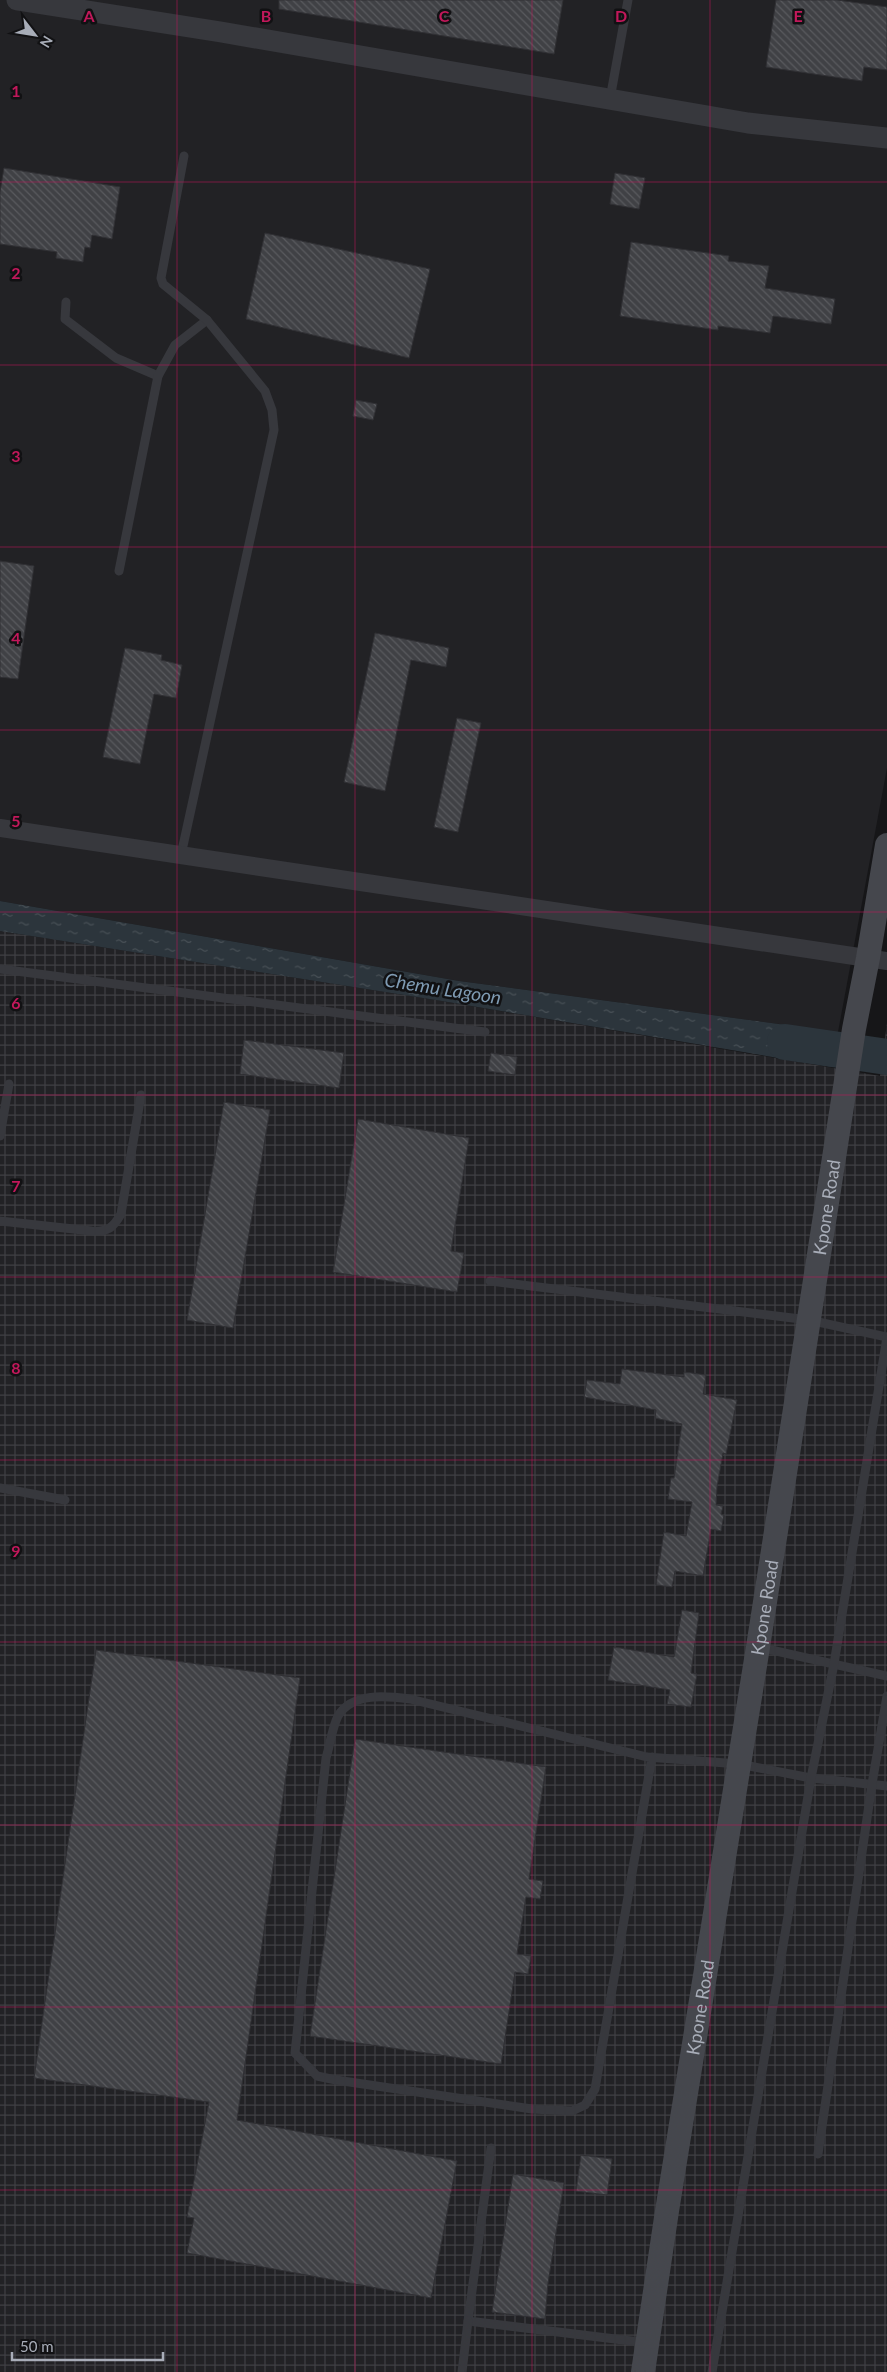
<svg xmlns="http://www.w3.org/2000/svg" width="887" height="2372" viewBox="0 0 887 2372" font-family="Lato,sans-serif">
<style>
.built{fill:#222225}
.industrial{fill:url(#industrial-grid)}
.water{fill:url(#water-ripples)}
.lines{fill:none;stroke-linecap:round;stroke-linejoin:round}
.river{stroke:#2c353c;stroke-width:36}
.building{fill:url(#building-back-hatch);stroke:#303034}
.service{stroke:#37383d;stroke-width:9}
.minor{stroke:#37383d;stroke-width:18}
.tertiary{stroke:#37383d;stroke-width:21}
.secondary{stroke:#45474d;stroke-width:24}
.grid{fill:none;stroke:#c2185b;stroke-width:1;stroke-opacity:0.55}
.labels{text-anchor:middle;dominant-baseline:central;stroke-width:5;stroke-linejoin:round;paint-order:stroke}
.street-label{font-size:18px;fill:#a8adb8;stroke:#111113}
.water-label{font-size:19px;font-style:italic;fill:#7f9bb3;stroke:#111113}
.grid-label{font-size:16px;text-anchor:middle;font-weight:bold;fill:#c2185b;stroke:#111113;stroke-width:5;stroke-linejoin:round;paint-order:stroke}
</style>
<defs>
<pattern id="industrial-grid" width="8" height="8" patternUnits="userSpaceOnUse" patternTransform="scale(1.25)"><rect width="8" height="8" fill="#222225"/><path d="M0 4h8M4 0v8" fill="none" stroke="#3f3f43"/></pattern>
<pattern id="water-ripples" width="26" height="14" patternUnits="userSpaceOnUse" patternTransform="scale(1.25)"><rect width="26" height="14" fill="#2c353c"/><path d="M2 4q2-2 4 0t4 0M15 11q2-2 4 0t4 0" fill="none" stroke="#485056"/></pattern>
<pattern id="building-back-hatch" width="6" height="6" patternUnits="userSpaceOnUse" patternTransform="scale(1.25)"><rect width="6" height="6" fill="#404145"/><path d="M-1 5l2 2M0 0l6 6M5-1l2 2" fill="none" stroke="#595a5e"/></pattern>
</defs>
<rect width="100%" height="100%" fill="#161618"/>
<!-- built -->
<polygon class="built" points="0,0 887,0 887,768 838,1032 459,981 0,901"/>
<!-- industrial -->
<polygon class="industrial" points="0,931 442,1001 880,1076 887,1023 887,2372 0,2372"/>
<!-- water -->
<polygon class="water" points="0,901 459,981 838,1032 832,1067 442,1001 0,931"/>
<g class="lines">
<!-- river -->
<polyline class="river" points="785,1042 887,1057"/>
</g>
<!-- building -->
<g class="building">
<polygon points="279,0 563,0 554,54 279,9"/>
<polygon points="776,0 837,0 887,7 887,70 864,67 862,81 766,67"/>
<polygon points="4,168 120,187 112,239 92,235 90,248 85,247 83,262 56,258 57,252 0,244 0,192"/>
<polygon points="615,173 645,178 639,209 610,204"/>
<polygon points="265,233 430,269 409,358 246,319"/>
<polygon points="631,242 729,256 728,261 769,266 765,288 835,299 831,324 773,316 770,333 718,326 718,330 620,316"/>
<polygon points="356,400 377,404 373,420 353,416"/>
<polygon points="0,561 34,566 18,679 0,677"/>
<polygon points="375,633 449,648 446,667 411,660 385,791 344,782"/>
<polygon points="125,648 162,655 161,660 182,665 176,698 154,694 140,764 103,757"/>
<polygon points="457,718 481,723 458,832 434,827"/>
<polygon points="244,1040 344,1053 339,1088 240,1074"/>
<polygon points="491,1053 517,1057 515,1075 488,1071"/>
<polygon points="224,1102 270,1110 233,1328 187,1320"/>
<polygon points="358,1119 469,1138 451,1251 464,1253 457,1292 333,1272"/>
<polygon points="622,1369 684,1377 684,1372 706,1375 703,1394 737,1400 726,1454 723,1453 717,1487 716,1505 723,1506 721,1514 724,1515 721,1531 711,1529 703,1576 675,1571 672,1587 656,1585 664,1532 686,1536 692,1502 668,1499 671,1478 674,1478 682,1424 655,1418 656,1410 584,1397 587,1380 620,1384"/>
<polygon points="682,1610 699,1613 691,1673 697,1674 691,1707 667,1704 670,1690 608,1680 614,1647 674,1657"/>
<polygon points="96,1650 300,1678 237,2120 457,2161 431,2298 187,2253 194,2218 187,2217 209,2102 34,2078"/>
<polygon points="355,1739 546,1767 529,1879 543,1881 540,1899 526,1897 517,1954 531,1956 528,1974 515,1972 501,2064 310,2036"/>
<polygon points="581,2155 612,2159 607,2195 576,2191"/>
<polygon points="513,2174 564,2183 548,2283 545,2319 492,2312"/>
</g>
<g class="lines">
<!-- service -->
<g class="service">
<polyline points="610,99 628,0"/>
<polyline points="66,302 65,319 116,358 158,376"/>
<polyline points="119,571 158,376 175,345 207,320"/>
<polyline points="181,855 274,430 272,410 265,391 207,320 163,284 161,278 184,156"/>
<polyline points="0,969 485,1032"/>
<polyline points="0,1136 9,1084"/>
<path d="M0,1221L92,1231C108,1232 113,1228 121,1214L141,1095"/>
<polyline points="490,1281 809,1320 887,1337"/>
<polyline points="0,1488 65,1500"/>
<polyline points="758,1647 887,1676"/>
<path d="M652,1757L595,2089L585,2105L572,2111L532,2109L336,2080L317,2076L295,2053L326,1758C330,1745 332,1728 338,1716C352,1692 387,1696 410,1699L647,1757L739,1764L811,1778L887,1786"/>
<polyline points="491,2148 468,2321 648,2343"/>
<polyline points="818,2154 872,1784 887,1696"/>
<polyline points="462,2372 468,2321"/>
<polyline points="712,2372 811,1778 834,1664 887,1337"/>
</g>
<!-- minor -->
<polyline class="minor" points="0,828 887,961"/>
<!-- tertiary -->
<polyline class="tertiary" points="17,0 221,32 748,123 887,138"/>
<!-- secondary -->
<path class="secondary" id="s1" d="M643,2372L667,2211L758,1647L854,1029L868,958L887,845"/>
</g>
<!-- grid -->
<path class="grid" d="M177,0V2372M355,0V2372M532,0V2372M710,0V2372M0,182H887M0,365H887M0,547H887M0,730H887M0,912H887M0,1095H887M0,1277H887M0,1460H887M0,1642H887M0,1825H887M0,2007H887M0,2190H887"/>
<g class="labels">
<!-- street labels -->
<g class="street-label">
<text stroke="none"><textPath href="#s1" startOffset="1179">Kpone Road</textPath></text>
<text stroke="none"><textPath href="#s1" startOffset="774">Kpone Road</textPath></text>
<text stroke="none"><textPath href="#s1" startOffset="369">Kpone Road</textPath></text>
</g>
<!-- water labels -->
<g class="water-label">
<text transform="translate(443 988) rotate(9)">Chemu Lagoon</text>
</g>
</g>
<g class="grid-label">
<text x="89" y="22">A</text>
<text x="266" y="22">B</text>
<text x="444" y="22">C</text>
<text x="621" y="22">D</text>
<text x="798" y="22">E</text>
<text x="16" y="97">1</text>
<text x="16" y="279">2</text>
<text x="16" y="462">3</text>
<text x="16" y="644">4</text>
<text x="16" y="827">5</text>
<text x="16" y="1009">6</text>
<text x="16" y="1192">7</text>
<text x="16" y="1374">8</text>
<text x="16" y="1557">9</text>
</g>
<!-- north arrow -->
<g transform="translate(35 35) rotate(121)" stroke="#111113" stroke-width="4" paint-order="stroke">
<path d="M0-4L9 19L0 12L-9 19Z" fill="#a8adb8"/>
<text y="-8" font-size="14" font-weight="bold" text-anchor="middle" fill="#a8adb8">N</text>
</g>
<!-- scale -->
<path d="M12 2352v8h151v-8" fill="none" stroke="#a8adb8" stroke-width="2.5"/>
<text x="20" y="2352" font-size="15" fill="#a8adb8" stroke="#111113" stroke-width="4" paint-order="stroke">50 m</text>
</svg>
